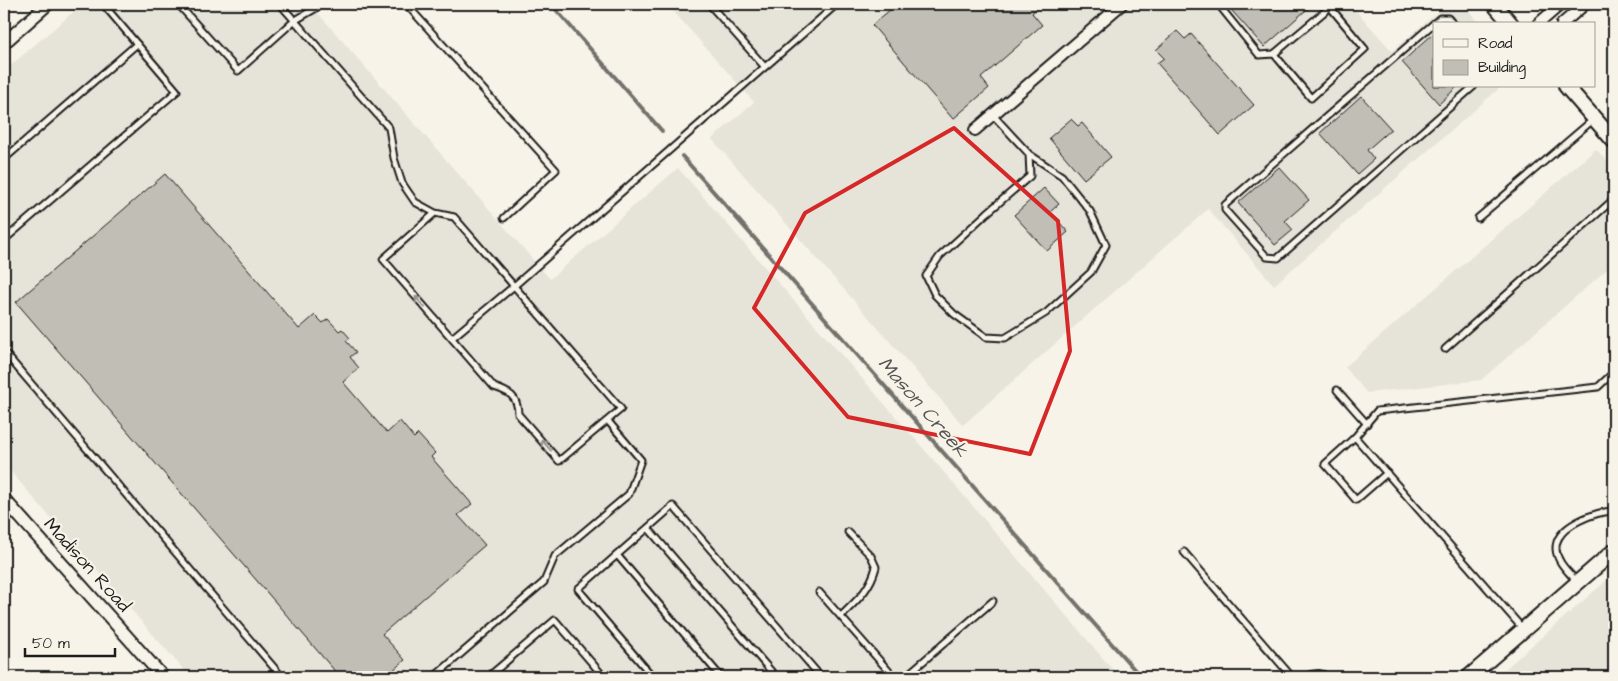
<svg xmlns="http://www.w3.org/2000/svg" width="1618" height="681" viewBox="0 0 1618 681" font-family="'Architects Daughter',sans-serif">
<style>
.built{fill:#e6e3d9}
.lines{fill:none;stroke-linecap:round;stroke-linejoin:round}
.stream{stroke:#72716c;stroke-width:4}
.building{fill:#c0beb5;stroke:#1c1c1c}
.service-casing{stroke:#1c1c1c;stroke-width:9}
.minor-casing{stroke:#1c1c1c;stroke-width:14}
.tertiary-casing{stroke:#1c1c1c;stroke-width:15}
.secondary-casing{stroke:#1c1c1c;stroke-width:18}
.service{stroke:#f7f3e8;stroke-width:5}
.minor{stroke:#f7f3e8;stroke-width:10}
.tertiary{stroke:#f7f3e8;stroke-width:11}
.secondary{stroke:#f7f3e8;stroke-width:14}
.oneway{stroke:#94928c}
.marked{fill:none;stroke:#d62828;stroke-width:4;stroke-linejoin:round}
.labels{text-anchor:middle;dominant-baseline:central;stroke-width:4.5;stroke-linejoin:round;paint-order:stroke}
.street-label{font-size:19px;fill:#1c1c1c;stroke:#f7f3e8}
.water-label{font-size:20px;font-style:italic;fill:#565452;stroke:#f7f3e8}
</style>
<rect width="100%" height="100%" fill="#f7f3e8"/>
<filter id="ink" filterUnits="userSpaceOnUse"><feTurbulence type="fractalNoise" baseFrequency=".02" numOctaves="2"/><feDisplacementMap in="SourceGraphic" scale="10" xChannelSelector="R" yChannelSelector="G"/><feConvolveMatrix kernelMatrix="1 2 1 2 8 2 1 2 1" color-interpolation-filters="sRGB"/></filter>
<g filter="url(#ink)">
<!-- built -->
<g class="built">
<polygon points="83,4 310,4 550,279 678,168 929,455 1119,677 190,677 4,464 4,71"/>
<polygon points="667,4 1350,4 1392,51 1447,4 1463,4 1480,24 1434,24 1434,86 1502,86 1274,285 1208,209 963,425 712,139 754,102"/>
<polygon points="1596,149 1614,169 1614,263 1481,380 1367,393 1345,367"/>
<polygon points="1614,574 1614,677 1496,677"/>
</g>
<g class="lines">
<!-- stream -->
<g class="stream">
<polyline points="551,4 662,131"/>
<polyline points="682,156 1141,677"/>
</g>
</g>
<!-- building -->
<g class="building">
<polygon points="897,4 1042,4 1032,13 1042,25 981,78 989,88 953,119 872,25"/>
<polygon points="1226,4 1313,4 1264,47"/>
<polygon points="1177,31 1185,39 1191,34 1254,105 1220,135 1157,63 1164,58 1156,50"/>
<polygon points="1434,33 1434,86 1458,86 1439,104 1402,62"/>
<polygon points="1361,96 1391,129 1367,150 1374,159 1357,174 1320,133"/>
<polygon points="1071,119 1078,126 1082,123 1111,157 1084,179 1049,138"/>
<polygon points="1279,167 1309,200 1285,221 1293,230 1275,245 1238,203"/>
<polygon points="165,174 299,329 315,315 323,323 328,319 339,331 342,329 350,338 346,341 356,352 350,357 359,368 343,382 387,433 400,421 414,438 418,434 435,453 431,457 472,504 458,515 485,545 382,634 405,660 385,677 340,677 16,302"/>
<polygon points="1044,188 1059,204 1050,212 1068,232 1047,251 1014,215"/>
</g>
<g class="lines">
<!-- service casing -->
<g class="service-casing">
<g id="service">
<polyline points="178,4 238,71 294,21 323,4"/>
<path d="M280,4L389,128L394,158L402,183L415,202L435,213L454,217L621,409L559,461L518,414C518,396 509,392 494,387L383,259L435,213"/>
<polyline points="406,4 556,170 504,218"/>
<polyline points="709,4 764,66"/>
<polyline points="1218,4 1259,55 1274,54 1311,98 1365,49 1330,7 1330,4"/>
<polyline points="1453,24 1448,18 1440,18 1225,205 1225,210 1267,257 1278,258 1474,86"/>
<polyline points="1274,54 1330,7"/>
<polyline points="993,115 1029,154 1030,176 987,213 940,256 926,276 935,295 954,314 986,337 1005,338 1046,313 1091,272 1106,245 1090,211 1062,176 1029,154"/>
<polyline points="4,159 137,44"/>
<polyline points="1478,218 1594,119"/>
<polyline points="4,240 177,91 103,4"/>
<polyline points="452,338 514,286 837,4"/>
<polyline points="1445,349 1614,199"/>
<polyline points="4,352 282,677"/>
<polyline points="1337,390 1367,424"/>
<polyline points="1355,437 1523,629"/>
<polyline points="1387,473 1356,500 1325,464 1355,437 1377,411 1598,387 1614,372"/>
<polyline points="648,528 776,677"/>
<polyline points="1184,552 1292,677"/>
<polyline points="617,555 721,677"/>
<path d="M1577,582C1569,572 1557,563 1556,549C1555,526 1596,511 1614,511"/>
<polyline points="819,592 894,677"/>
<path d="M841,616C856,601 870,590 876,567L871,556L848,532"/>
<polyline points="434,677 544,582 555,556 629,494 641,460 608,421"/>
<polyline points="488,677 555,620 604,677"/>
<polyline points="653,677 578,589 673,506 821,677"/>
<polyline points="905,677 993,601"/>
</g>
</g>
<!-- minor casing -->
<g class="minor-casing">
<g id="minor">
<polyline points="1538,24 1561,4"/>
<polyline points="1562,24 1585,4"/>
<polyline points="975,130 1122,4"/>
<polyline points="1311,677 1319,676 1323,677"/>
</g>
</g>
<!-- tertiary casing -->
<g class="tertiary-casing">
<g id="tertiary">
<polyline points="4,43 48,4"/>
<polyline points="4,499 163,677"/>
</g>
</g>
<!-- secondary casing -->
<g class="secondary-casing">
<g id="secondary">
<polyline points="1494,4 1511,24"/>
<polyline points="1566,86 1614,141"/>
<polyline points="1469,677 1614,551"/>
</g>
</g>
<!-- service -->
<use href="#service" class="service"/>
<!-- minor -->
<use href="#minor" class="minor"/>
<!-- tertiary -->
<use href="#tertiary" class="tertiary"/>
<!-- secondary -->
<use href="#secondary" class="secondary"/>
</g>
<!-- one-way arrows -->
<defs><path id="oneway-shaft" d="M-6 0H5M1.5-3L5.5 0L1.5 3" fill="none" stroke-width="1.6" stroke-linecap="round" stroke-linejoin="round" transform="scale(1.25)"/></defs>
<g class="oneway">
<use href="#oneway-shaft" transform="translate(420 302) rotate(-131)"/>
<use href="#oneway-shaft" transform="translate(546 445) rotate(-131)"/>
</g>
</g>
<!-- marked area -->
<path class="marked" d="M954,128L1058,221L1070,351L1030,454L848,417L754,308L805,213Z"/>
<g class="labels">
<!-- street labels -->
<g class="street-label">
<text transform="translate(87 565) rotate(48)">Madison Road</text>
</g>
<!-- water labels -->
<g class="water-label">
<text transform="translate(923 407) rotate(49)">Mason Creek</text>
</g>
</g>
<!-- margin -->
<rect width="1618" height="681" fill="none" stroke="#f7f3e8" stroke-width="20"/>
<rect x="10" y="10" width="1598" height="661" fill="none" stroke="#1c1c1c" stroke-width="2" filter="url(#ink)"/>
<!-- legend -->
<rect x="1433" y="22" width="162" height="65" fill="#f7f3e8" stroke="#9f9d96"/>
<rect x="1443" y="39" width="25" height="8" fill="#f7f3e8" stroke="#9f9d96"/>
<text x="1478" y="48" font-size="15" fill="#1c1c1c">Road</text>
<rect x="1443" y="60" width="25" height="15" fill="#c0beb5" stroke="#9f9d96"/>
<text x="1478" y="72" font-size="15" fill="#1c1c1c">Building</text>
<!-- scale -->
<path d="M25 648v8h90v-8" fill="none" stroke="#1c1c1c" stroke-width="2.5"/>
<text x="32" y="648" font-size="15" fill="#1c1c1c" stroke="#f7f3e8" stroke-width="4" paint-order="stroke">50 m</text>
</svg>
